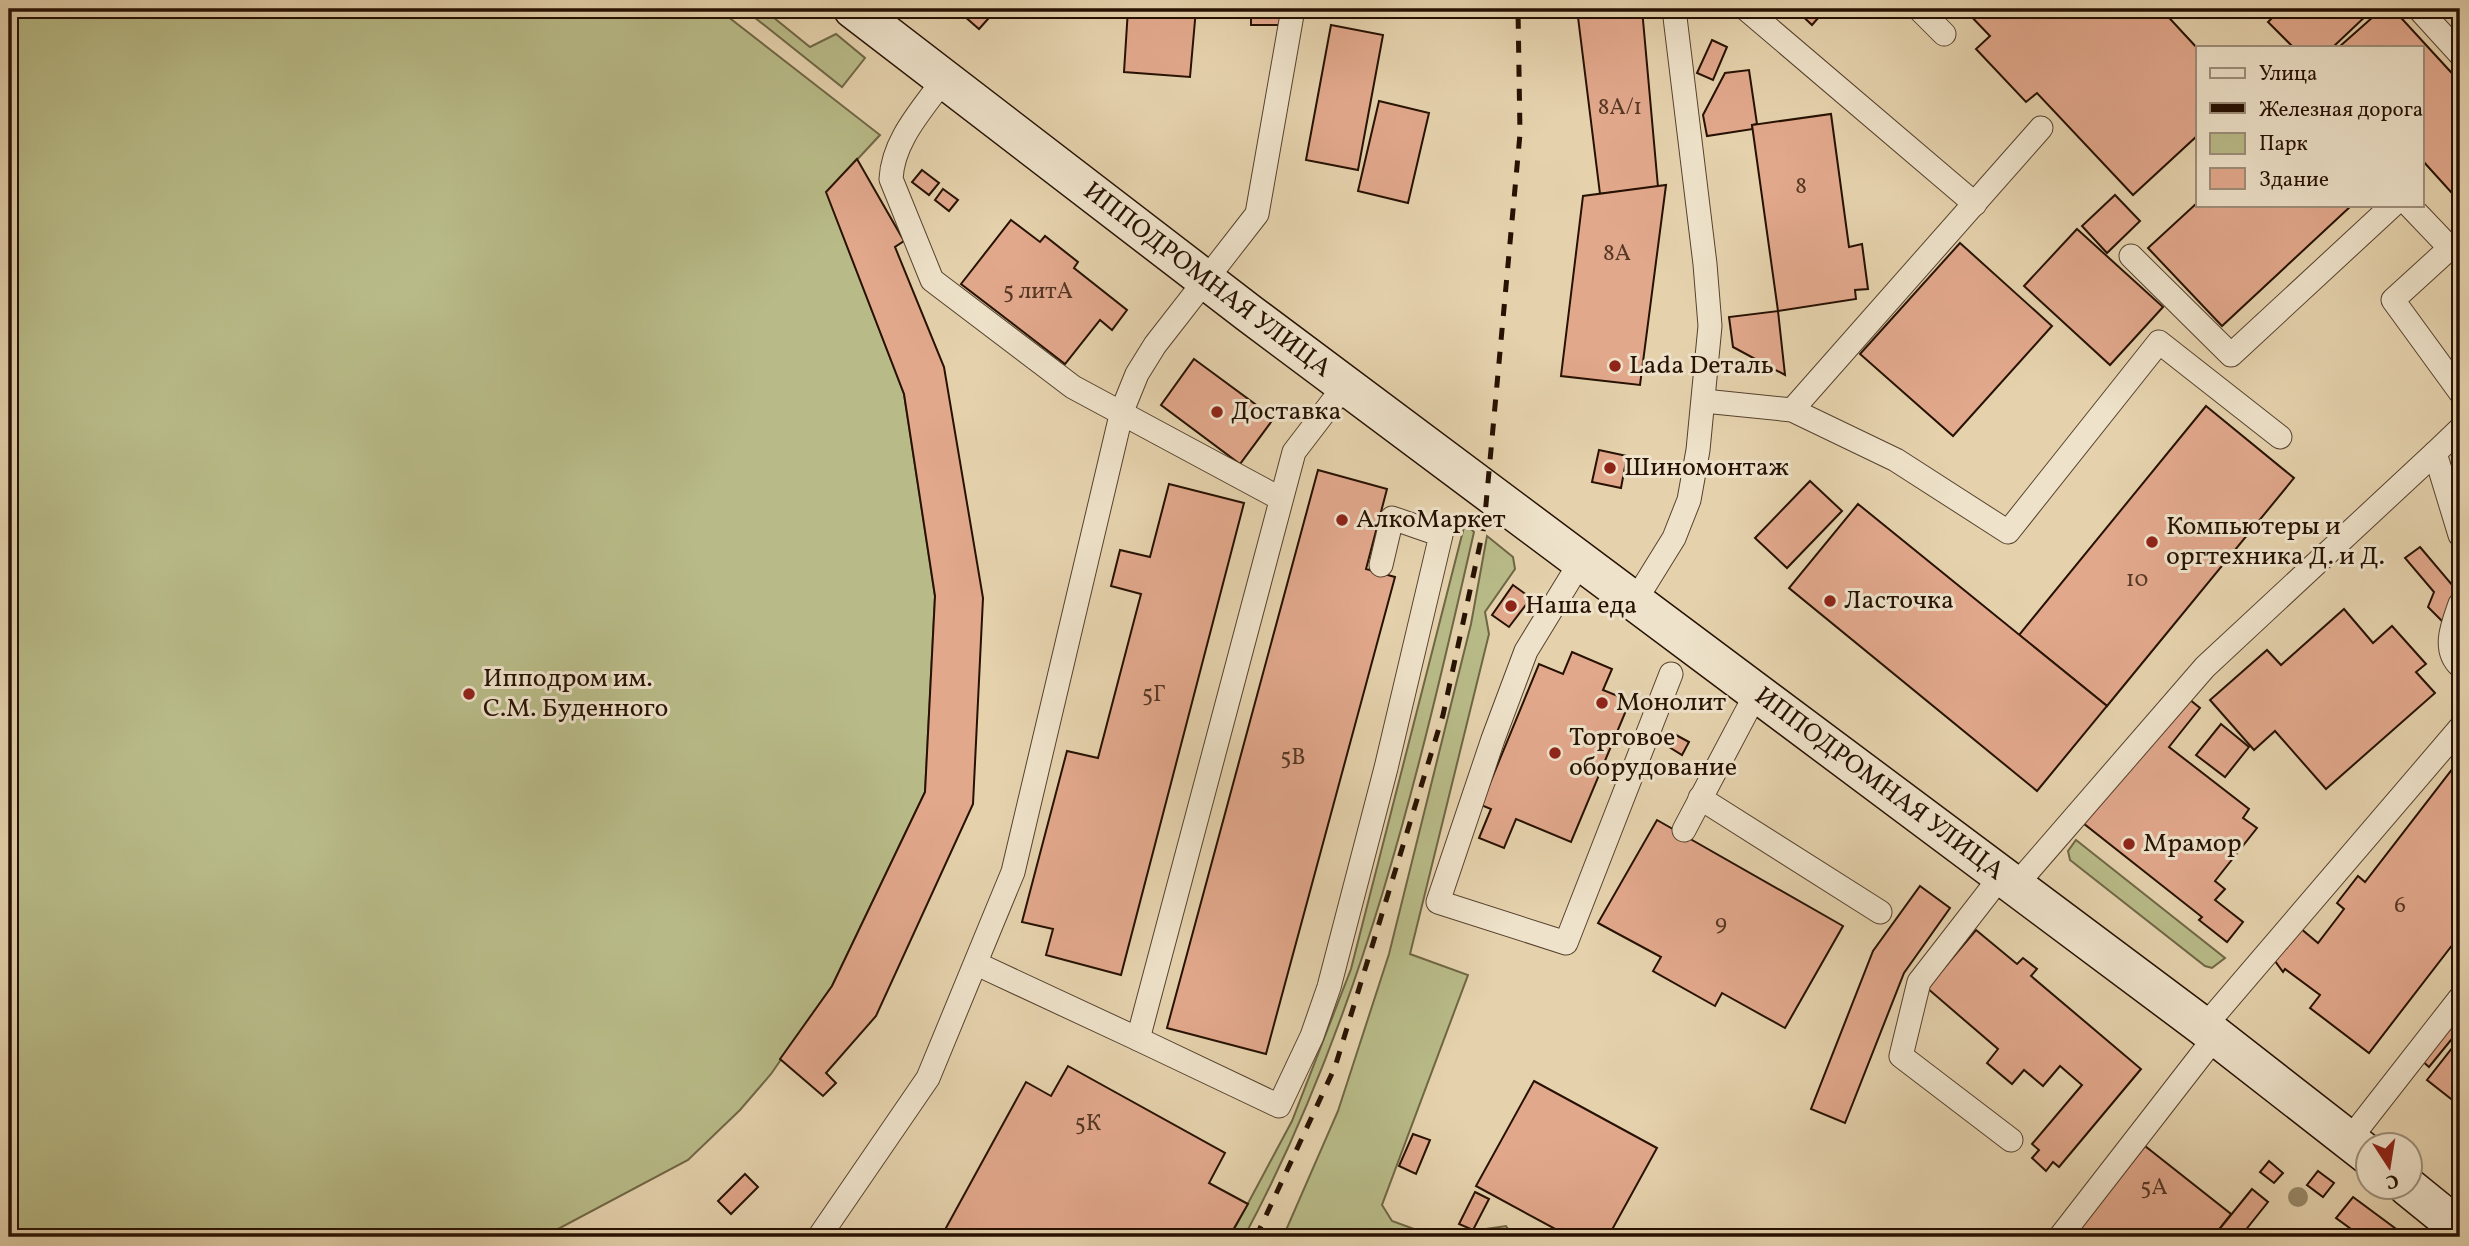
<svg xmlns="http://www.w3.org/2000/svg" width="2469" height="1246" viewBox="0 0 2469 1246" font-family="Vollkorn,serif">
<style>
.green{fill:#b8bb88;stroke:#6f6645;stroke-width:2}
.building{fill:#e2a88c;stroke:#261102;stroke-width:2}
.lines{fill:none;stroke-linecap:round;stroke-linejoin:round}
.lane-casing{stroke:#56412d;stroke-width:25}
.secondary-casing{stroke:#261102;stroke-width:41}
.lane{stroke:#eee2ca;stroke-width:23}
.secondary{stroke:#eee2ca;stroke-width:38}
.rail{stroke:#261102;stroke-width:5;stroke-dasharray:12 12;stroke-linecap:butt}
.tree{fill:#988869}
.poi-dot{fill:#8f2418;stroke:#eee2ca;stroke-width:2.5}
.labels{text-anchor:middle;dominant-baseline:central;stroke-width:6;stroke-linejoin:round;paint-order:stroke}
.number-label{font-size:23px;fill:#553724}
.street-label{font-size:26px;fill:#261102;stroke:#eee2ca}
.poi-label{font-size:26px;fill:#261102;stroke:#eee2ca;text-anchor:start}
</style>
<rect width="100%" height="100%" fill="#e5d2ad"/>
<filter id="stains"><feTurbulence type="fractalNoise" baseFrequency=".00286" numOctaves="4"/><feColorMatrix values="0 0 0 0 .2 0 0 0 0 .09 0 0 0 0 .02 0 0 0 .5 -.17"/></filter>
<radialGradient id="worn" r=".72"><stop offset=".6" stop-color="#630" stop-opacity="0"/><stop offset="1" stop-color="#630" stop-opacity=".3"/></radialGradient>
<!-- green -->
<g class="green">
<polygon points="9,9 718,9 880,135 827,192 904,394 935,596 925,792 832,986 771,1074 740,1110 688,1160 543,1237 9,1237"/>
<polygon points="744,9 763,9 810,47 836,34 865,58 842,87"/>
<path d="M1465,523L1474,532C1419,774 1362,1017 1244,1237H1230L1292,1121L1351,969Z"/>
<polygon points="1487,536 1513,557 1515,569 1485,612 1489,634 1410,954 1468,975 1382,1205 1392,1221 1436,1237 1283,1237 1338,1111 1389,954 1471,624"/>
<polygon points="2076,840 2225,958 2212,968 2205,966 2070,860 2068,851"/>
<polygon points="1506,1226 1513,1237 1466,1237 1486,1229"/>
</g>
<!-- building -->
<g class="building">
<polygon points="956,9 997,9 979,29"/>
<polygon points="1128,9 1196,9 1190,77 1124,72"/>
<rect x="1251" y="9" width="31" height="16"/>
<polygon points="1364,9 1389,9 1389,12 1364,14"/>
<polygon points="1577,9 1642,9 1658,187 1600,194"/>
<polygon points="1795,9 1826,9 1812,25"/>
<polygon points="1964,9 2161,9 2198,49 2198,135 2133,195 2037,93 2026,102 1976,49 1990,36"/>
<polygon points="2281,9 2367,9 2370,12 2333,47 2293,47 2268,22"/>
<polygon points="2382,9 2393,9 2460,82 2460,202 2422,160 2422,47 2339,47"/>
<polygon points="1331,25 1383,35 1358,170 1306,160"/>
<polygon points="1712,40 1727,47 1713,80 1697,73"/>
<polygon points="1749,70 1757,124 1752,125 1753,129 1707,136 1703,115 1725,73"/>
<polygon points="1379,101 1429,113 1408,203 1358,191"/>
<polygon points="1831,114 1849,247 1862,244 1868,289 1855,290 1856,299 1778,311 1752,125"/>
<polygon points="857,159 904,241 895,247 944,367 983,598 973,804 876,1016 826,1073 836,1083 823,1096 780,1059 832,986 925,792 935,596 904,394 826,192"/>
<polygon points="922,170 939,183 929,195 912,182"/>
<polygon points="1666,185 1640,385 1561,376 1583,196"/>
<polygon points="943,189 958,200 949,211 935,200"/>
<polygon points="2115,195 2140,221 2107,253 2082,226"/>
<polygon points="2198,202 2198,205 2352,205 2222,326 2148,248"/>
<polygon points="1011,220 1040,242 1045,236 1078,262 1074,268 1127,310 1112,330 1100,320 1065,364 961,284"/>
<polygon points="2077,229 2163,307 2110,365 2024,286"/>
<polygon points="1960,243 2052,326 1953,436 1860,354"/>
<polygon points="1778,311 1785,375 1733,347 1729,317"/>
<polygon points="1194,359 1274,418 1240,464 1161,405"/>
<polygon points="2206,406 2294,478 2107,706 2019,635"/>
<polygon points="1599,450 1627,456 1621,488 1592,482"/>
<polygon points="1318,470 1387,489 1366,569 1395,577 1266,1054 1167,1028"/>
<polygon points="1810,481 1842,511 1787,568 1755,538"/>
<polygon points="1169,484 1244,503 1121,975 1046,955 1053,929 1022,922 1067,751 1098,758 1141,594 1111,586 1120,550 1150,557"/>
<polygon points="1858,504 2107,706 2037,791 1789,588"/>
<polygon points="2420,547 2459,593 2443,622 2428,607 2434,592 2405,558"/>
<polygon points="1513,585 1531,598 1509,627 1492,615"/>
<polygon points="2344,609 2373,643 2392,626 2426,664 2416,672 2435,693 2326,789 2275,731 2254,750 2210,700 2267,650 2281,665"/>
<polygon points="1572,652 1612,669 1603,690 1630,701 1571,842 1516,819 1504,848 1479,838 1491,809 1481,805 1539,664 1563,674"/>
<polygon points="2184,695 2200,708 2169,747 2249,809 2243,818 2257,828 2215,881 2225,889 2215,900 2243,922 2227,942 2199,920 2202,917 2083,823"/>
<polygon points="2221,724 2249,747 2225,777 2196,755"/>
<polygon points="1676,735 1689,742 1682,755 1669,747"/>
<polygon points="2460,759 2460,935 2369,1053 2310,1008 2320,995 2285,969 2283,972 2275,961 2300,928 2318,943 2344,909 2337,903 2358,876 2365,882"/>
<polygon points="1657,820 1843,926 1785,1028 1722,993 1715,1006 1653,971 1661,957 1598,923"/>
<polygon points="1920,886 1950,908 1904,973 1845,1123 1811,1109 1873,951"/>
<polygon points="1976,930 2017,964 2023,958 2037,969 2031,976 2141,1069 2059,1167 2053,1162 2046,1171 2032,1158 2039,1150 2032,1144 2082,1085 2060,1066 2043,1086 2024,1070 2012,1084 1987,1063 1998,1049 1927,988"/>
<polygon points="2460,1010 2460,1029 2429,1067 2420,1059"/>
<polygon points="2460,1038 2460,1106 2427,1080"/>
<polygon points="1068,1066 1225,1153 1209,1183 1248,1204 1229,1237 941,1237 1026,1082 1051,1096"/>
<polygon points="1534,1081 1657,1148 1608,1237 1570,1237 1476,1186"/>
<polygon points="1413,1134 1430,1140 1416,1174 1399,1166"/>
<polygon points="2145,1146 2231,1214 2213,1237 2073,1237"/>
<polygon points="2269,1161 2283,1173 2274,1183 2260,1172"/>
<polygon points="2318,1171 2334,1183 2323,1197 2307,1185"/>
<polygon points="745,1174 758,1187 731,1214 718,1201"/>
<polygon points="2252,1189 2268,1202 2240,1237 2213,1237"/>
<polygon points="1475,1192 1489,1199 1473,1230 1459,1224"/>
<polygon points="2353,1197 2407,1237 2362,1237 2336,1218"/>
</g>
<g class="lines">
<!-- lane casing -->
<g class="lane-casing">
<g id="lane">
<polyline points="1746,9 1975,204"/>
<polyline points="1919,9 1944,34"/>
<polyline points="2419,9 2460,54"/>
<path d="M944,79C922,110 893,140 891,179L932,280L1073,387L1281,499"/>
<polyline points="2409,205 2450,248 2393,300 2460,392"/>
<polyline points="2131,256 2231,355 2393,205"/>
<polyline points="1704,401 1792,410 1896,460 2008,532 2159,342 2280,437"/>
<polyline points="1792,410 2041,128"/>
<polyline points="2460,429 2435,453 2460,535"/>
<polyline points="1581,561 1526,651 1493,739 1438,902 1566,943 1671,674"/>
<polyline points="1635,601 1674,538 1689,500 1698,450 1710,326 1705,264 1674,9"/>
<path d="M2460,604C2453,624 2442,649 2460,666"/>
<polyline points="1700,798 1880,912"/>
<polyline points="1684,830 1757,692"/>
<polyline points="2002,875 1919,982 1901,1056 2011,1140"/>
<polyline points="2016,885 2205,667 2435,453"/>
<polyline points="977,964 1138,1039 1294,452 1346,384"/>
<polyline points="2204,1027 2460,728"/>
<polyline points="1138,1039 1279,1106 1312,1036 1329,987 1386,768 1441,535 1392,518 1381,565"/>
<polyline points="2349,1140 2460,998"/>
<polyline points="819,1237 928,1078 1013,872 1122,411 1137,374 1155,345 1257,214 1293,9"/>
<polyline points="2060,1237 2216,1036"/>
</g>
</g>
<!-- secondary casing -->
<g class="secondary-casing">
<g id="secondary">
<path id="s1" d="M853,9L1250,314L2204,1027L2368,1155"/>
<polyline points="2407,1186 2460,1229"/>
</g>
</g>
<!-- lane -->
<use href="#lane" class="lane"/>
<!-- secondary -->
<use href="#secondary" class="secondary"/>
<!-- rail -->
<polyline class="rail" points="1256,1237 1335,1067 1443,715 1484,526 1520,134 1518,9"/>
</g>
<!-- trees -->
<circle class="tree" cx="2298" cy="1197" r="10"/>
<!-- markers -->
<g class="poi-dot">
<circle cx="1615" cy="366" r="7"/>
<circle cx="1217" cy="412" r="7"/>
<circle cx="1610" cy="468" r="7"/>
<circle cx="1342" cy="520" r="7"/>
<circle cx="2152" cy="542" r="7"/>
<circle cx="1830" cy="601" r="7"/>
<circle cx="1511" cy="606" r="7"/>
<circle cx="469" cy="694" r="7"/>
<circle cx="1602" cy="703" r="7"/>
<circle cx="1555" cy="753" r="7"/>
<circle cx="2129" cy="844" r="7"/>
</g>
<g class="labels">
<!-- number labels -->
<g class="number-label">
<text x="1620" y="108">8А/1</text>
<text x="1801" y="187">8</text>
<text x="1617" y="254">8А</text>
<text x="1038" y="292">5 литА</text>
<text x="2137" y="580">10</text>
<text x="1154" y="695">5Г</text>
<text x="1293" y="758">5В</text>
<text x="2400" y="906">6</text>
<text x="1721" y="924">9</text>
<text x="1088" y="1124">5К</text>
<text x="2154" y="1188">5А</text>
</g>
<!-- street labels -->
<g class="street-label">
<text stroke="none"><textPath href="#s1" startOffset="446">ИППОДРОМНАЯ УЛИЦА</textPath></text>
<text stroke="none"><textPath href="#s1" startOffset="1286">ИППОДРОМНАЯ УЛИЦА</textPath></text>
</g>
<!-- poi labels -->
<g class="poi-label">
<text x="1629" y="366">Lada Dеталь</text>
<text x="1231" y="412">Доставка</text>
<text x="1624" y="468">Шиномонтаж</text>
<text x="1356" y="520">АлкоМаркет</text>
<text x="2166" y="527">Компьютеры и<tspan x="2166" dy="30">оргтехника Д. и Д.</tspan></text>
<text x="1844" y="601">Ласточка</text>
<text x="1525" y="606">Наша еда</text>
<text x="483" y="679">Ипподром им.<tspan x="483" dy="30">С.М. Буденного</tspan></text>
<text x="1616" y="703">Монолит</text>
<text x="1569" y="738">Торговое<tspan x="1569" dy="30">оборудование</tspan></text>
<text x="2143" y="844">Мрамор</text>
</g>
</g>
<!-- margin -->
<rect width="2469" height="1246" fill="none" stroke="#e5d2ad" stroke-width="35"/>
<rect x="10" y="10" width="2448" height="1225" fill="none" stroke="#261102" stroke-width="3.5"/>
<rect x="18" y="18" width="2434" height="1211" fill="none" stroke="#261102" stroke-width="2"/>
<!-- legend -->
<rect x="2196" y="46" width="228" height="161" fill="#eee2ca" stroke="#9e8e7a" stroke-width="2"/>
<rect x="2210" y="68" width="35" height="10" fill="#eee2ca" stroke="#9e8e7a" stroke-width="2"/>
<text x="2259" y="80" font-size="21" fill="#261102">Улица</text>
<rect x="2210" y="103" width="35" height="10" fill="#261102" stroke="#9e8e7a" stroke-width="2"/>
<text x="2259" y="116" font-size="21" fill="#261102">Железная дорога</text>
<rect x="2210" y="133" width="35" height="21" fill="#b8bb88" stroke="#9e8e7a" stroke-width="2"/>
<text x="2259" y="150" font-size="21" fill="#261102">Парк</text>
<rect x="2210" y="168" width="35" height="21" fill="#e2a88c" stroke="#9e8e7a" stroke-width="2"/>
<text x="2259" y="186" font-size="21" fill="#261102">Здание</text>
<!-- north arrow -->
<g transform="translate(2389 1166) rotate(168)"><circle r="33" fill="#eee2ca" stroke="#9e8e7a" stroke-width="2"/>
<path d="M0-5L12 26L0 18L-12 26Z" fill="#8f2418"/>
<text y="-10" font-size="19" font-weight="bold" text-anchor="middle" fill="#261102">С</text>
</g>
<rect width="100%" height="100%" filter="url(#stains)"/>
<rect width="100%" height="100%" fill="url(#worn)"/>
</svg>
